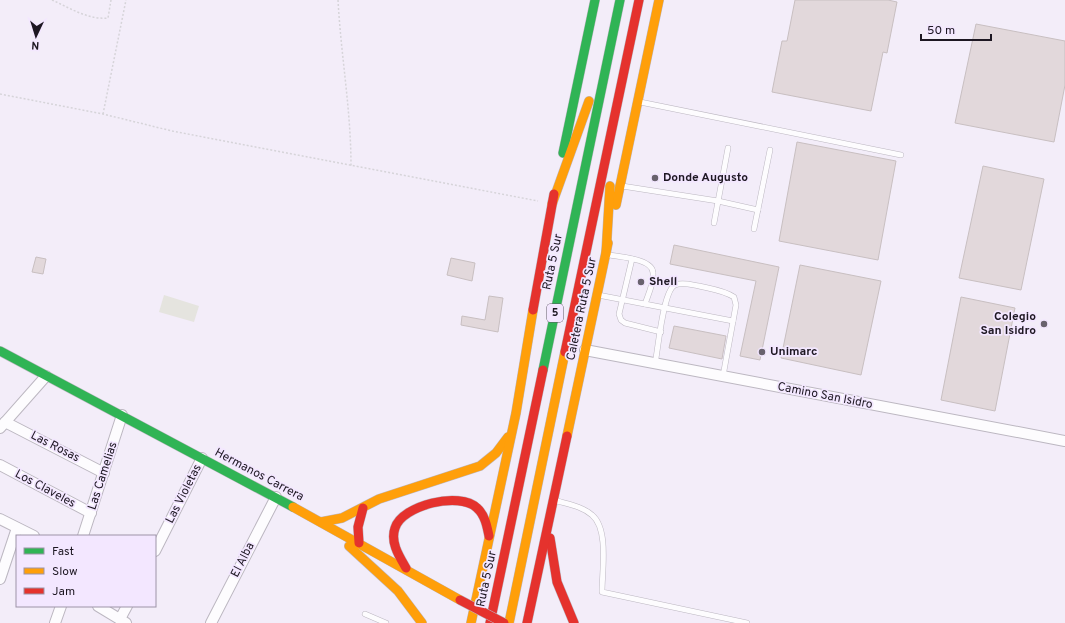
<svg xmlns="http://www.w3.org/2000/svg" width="1065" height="623" viewBox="0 0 1065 623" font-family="Overpass,sans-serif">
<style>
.green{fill:#e5e4df}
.building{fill:#e2d8db;stroke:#c8bfc1}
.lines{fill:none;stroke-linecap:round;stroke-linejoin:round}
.lane-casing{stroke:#bcb7c1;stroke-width:6}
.street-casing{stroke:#bcb7c1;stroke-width:12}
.fast-casing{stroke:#bcb7c1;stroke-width:10}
.slow-casing{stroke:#bcb7c1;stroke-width:10}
.jam-casing{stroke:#bcb7c1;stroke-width:10}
.path{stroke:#d6d4d9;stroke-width:1.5;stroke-dasharray:2 2;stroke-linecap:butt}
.lane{stroke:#fdfcfe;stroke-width:5}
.street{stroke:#fdfcfe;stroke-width:10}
.fast{stroke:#30b455;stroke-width:9}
.slow{stroke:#ff9f0a;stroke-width:9}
.jam{stroke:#e5322d;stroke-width:9}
.jam-bridge-casing{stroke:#bcb7c1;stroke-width:10;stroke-linecap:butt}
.jam-bridge{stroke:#e5322d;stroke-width:9}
.poi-dot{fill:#68626d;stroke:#f3e7ff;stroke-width:1.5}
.labels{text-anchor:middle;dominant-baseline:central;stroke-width:3.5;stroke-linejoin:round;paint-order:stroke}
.shield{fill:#f3e7ff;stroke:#5d5564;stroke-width:1}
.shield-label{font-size:11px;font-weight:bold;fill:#1d1722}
.poi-label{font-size:12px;font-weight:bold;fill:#1d1722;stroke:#f3e7ff;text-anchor:start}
.street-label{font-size:12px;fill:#1d1722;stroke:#f3e7ff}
</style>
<rect width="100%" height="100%" fill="#f3edf9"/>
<!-- green -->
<polygon class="green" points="164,295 199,306 194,322 159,312"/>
<!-- building -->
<g class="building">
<polygon points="795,0 888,0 897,2 887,53 883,52 871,111 772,92 782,41 787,41"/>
<polygon points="976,24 1065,41 1065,85 1054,142 955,123"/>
<polygon points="797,142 896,161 878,260 779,241"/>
<polygon points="983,166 1044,179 1021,290 959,278"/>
<polygon points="674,245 779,267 760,360 740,356 756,281 670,264"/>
<polygon points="36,257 46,259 43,274 32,272"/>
<polygon points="451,258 475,263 472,281 447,275"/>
<polygon points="800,265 881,281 861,375 781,358"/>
<polygon points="489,296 503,298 498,332 461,325 462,316 485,320"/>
<polygon points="961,297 1015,308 995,411 941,400"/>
<polygon points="674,326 726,336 722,359 669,348"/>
</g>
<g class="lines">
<!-- lane casing -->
<g class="lane-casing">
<g id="lane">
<polyline points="640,102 901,155"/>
<polyline points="622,186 718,201 758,210"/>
<polyline points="714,223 728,148"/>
<polyline points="754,229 770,150"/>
<path d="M610,255C621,257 653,259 653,273C654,283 648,295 645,304"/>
<polyline points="632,259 619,314 621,320 625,323 661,332"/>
<polyline points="598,295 733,321"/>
<path d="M655,364C658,350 663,290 675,285C683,282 692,285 699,286C712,289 723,290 734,297L736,305L723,376"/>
<path d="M554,500C567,504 582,506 592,515C609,529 602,571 602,592L747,623"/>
<polyline points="365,614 386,623"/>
</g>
</g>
<!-- street casing -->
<g class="street-casing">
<g id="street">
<polyline points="585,350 1065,441"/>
<polyline points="5,422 104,473"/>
<polyline points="0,428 46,376"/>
<polyline points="0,465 91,513"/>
<polyline points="0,519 34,536"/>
<polyline points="83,536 122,415"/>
<polyline points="155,551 202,458"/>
<polyline points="0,579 17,528"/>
<polyline points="98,606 126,623"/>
<polyline points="120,619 127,606"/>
<polyline points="55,623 61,606"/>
<polyline points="211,623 276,497"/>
</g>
</g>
<!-- fast casing -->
<g class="fast-casing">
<g id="fast">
<polyline points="563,153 595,0"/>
<polyline points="0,351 293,507"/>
<polyline points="543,370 620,0"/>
</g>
</g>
<!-- slow casing -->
<g class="slow-casing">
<g id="slow">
<polyline points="552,204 589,101"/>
<polyline points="616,205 659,0"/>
<polyline points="606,254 610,186"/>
<polyline points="567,436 608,243"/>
<polyline points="293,507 460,600"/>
<polyline points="321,522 342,518 379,499 480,466 496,453 508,437"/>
<polyline points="349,546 398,591 422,623"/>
<polyline points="471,623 516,413 533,310"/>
<polyline points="509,623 565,352"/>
</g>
</g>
<!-- jam casing -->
<g class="jam-casing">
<g id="jam">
<polyline points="533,310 554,194"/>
<polyline points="565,352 639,0"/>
<polyline points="550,538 557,582 574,623"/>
<polyline points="359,543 358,527 363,508"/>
<path d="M406,568C399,556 390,542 395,528C402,505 460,491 477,508C485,515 487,526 489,536"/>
<polyline points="490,623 543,370"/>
<polyline points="527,623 567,436"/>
</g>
</g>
<!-- path -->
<g class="path">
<path d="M52,0C70,8 88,20 108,18L111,0"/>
<path d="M338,0C341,56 351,110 351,166"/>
<polyline points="0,94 103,114 172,131 538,201"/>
<polyline points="103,114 126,0"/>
</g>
<!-- lane -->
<use href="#lane" class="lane"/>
<!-- street -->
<use href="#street" class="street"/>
<!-- fast -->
<use href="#fast" class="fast"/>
<!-- slow -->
<use href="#slow" class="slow"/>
<!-- jam -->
<use href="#jam" class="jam"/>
<!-- jam-bridge casing -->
<g class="jam-bridge-casing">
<polyline id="jam-bridge" points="460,600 504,623"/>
</g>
<!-- jam-bridge -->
<use href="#jam-bridge" class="jam-bridge"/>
</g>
<!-- markers -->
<g class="poi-dot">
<circle cx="655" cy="178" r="4"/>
<circle cx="641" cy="282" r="4"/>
<circle cx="1044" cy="324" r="4"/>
<circle cx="762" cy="352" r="4"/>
</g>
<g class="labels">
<!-- shield labels -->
<rect class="shield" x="547" y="304" width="16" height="18" rx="3"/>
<g class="shield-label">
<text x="555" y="313">5</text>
</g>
<!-- poi labels -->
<g class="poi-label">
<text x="663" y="178">Donde Augusto</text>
<text x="649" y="282">Shell</text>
<text x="1036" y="317" text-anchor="end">Colegio<tspan x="1036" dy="14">San Isidro</tspan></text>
<text x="770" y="352">Unimarc</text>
</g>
<!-- street labels -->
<g class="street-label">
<text transform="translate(553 262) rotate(-78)">Ruta 5 Sur</text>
<text transform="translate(582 309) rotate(-78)">Caletera Ruta 5 Sur</text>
<text transform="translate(825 396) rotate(11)">Camino San Isidro</text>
<text transform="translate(55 447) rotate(27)">Las Rosas</text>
<text transform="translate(259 475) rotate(28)">Hermanos Carrera</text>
<text transform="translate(103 476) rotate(-72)">Las Camelias</text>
<text transform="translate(45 489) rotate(28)">Los Claveles</text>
<text transform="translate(184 494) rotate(-63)">Las Violetas</text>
<text transform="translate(243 560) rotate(-63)">El Alba</text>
<text transform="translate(487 579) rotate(-78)">Ruta 5 Sur</text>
</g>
</g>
<!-- legend -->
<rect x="16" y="535" width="140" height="72" fill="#f3e7ff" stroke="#9d94a7"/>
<rect x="24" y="548" width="20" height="6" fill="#30b455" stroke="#9d94a7"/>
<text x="52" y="555" font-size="12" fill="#1d1722">Fast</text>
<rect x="24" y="568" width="20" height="6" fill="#ff9f0a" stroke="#9d94a7"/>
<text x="52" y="575" font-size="12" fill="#1d1722">Slow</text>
<rect x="24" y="588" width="20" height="6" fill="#e5322d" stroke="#9d94a7"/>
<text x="52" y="595" font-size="12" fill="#1d1722">Jam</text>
<!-- north arrow -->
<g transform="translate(36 36) rotate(184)" stroke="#f3e7ff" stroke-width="3" paint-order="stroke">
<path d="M0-3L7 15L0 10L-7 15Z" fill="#1d1722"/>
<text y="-6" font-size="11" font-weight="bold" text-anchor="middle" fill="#1d1722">N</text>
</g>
<!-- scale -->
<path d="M921 34v6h70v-6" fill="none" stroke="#1d1722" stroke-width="2"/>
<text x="927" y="34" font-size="12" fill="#1d1722" stroke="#f3e7ff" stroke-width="3" paint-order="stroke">50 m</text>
</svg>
